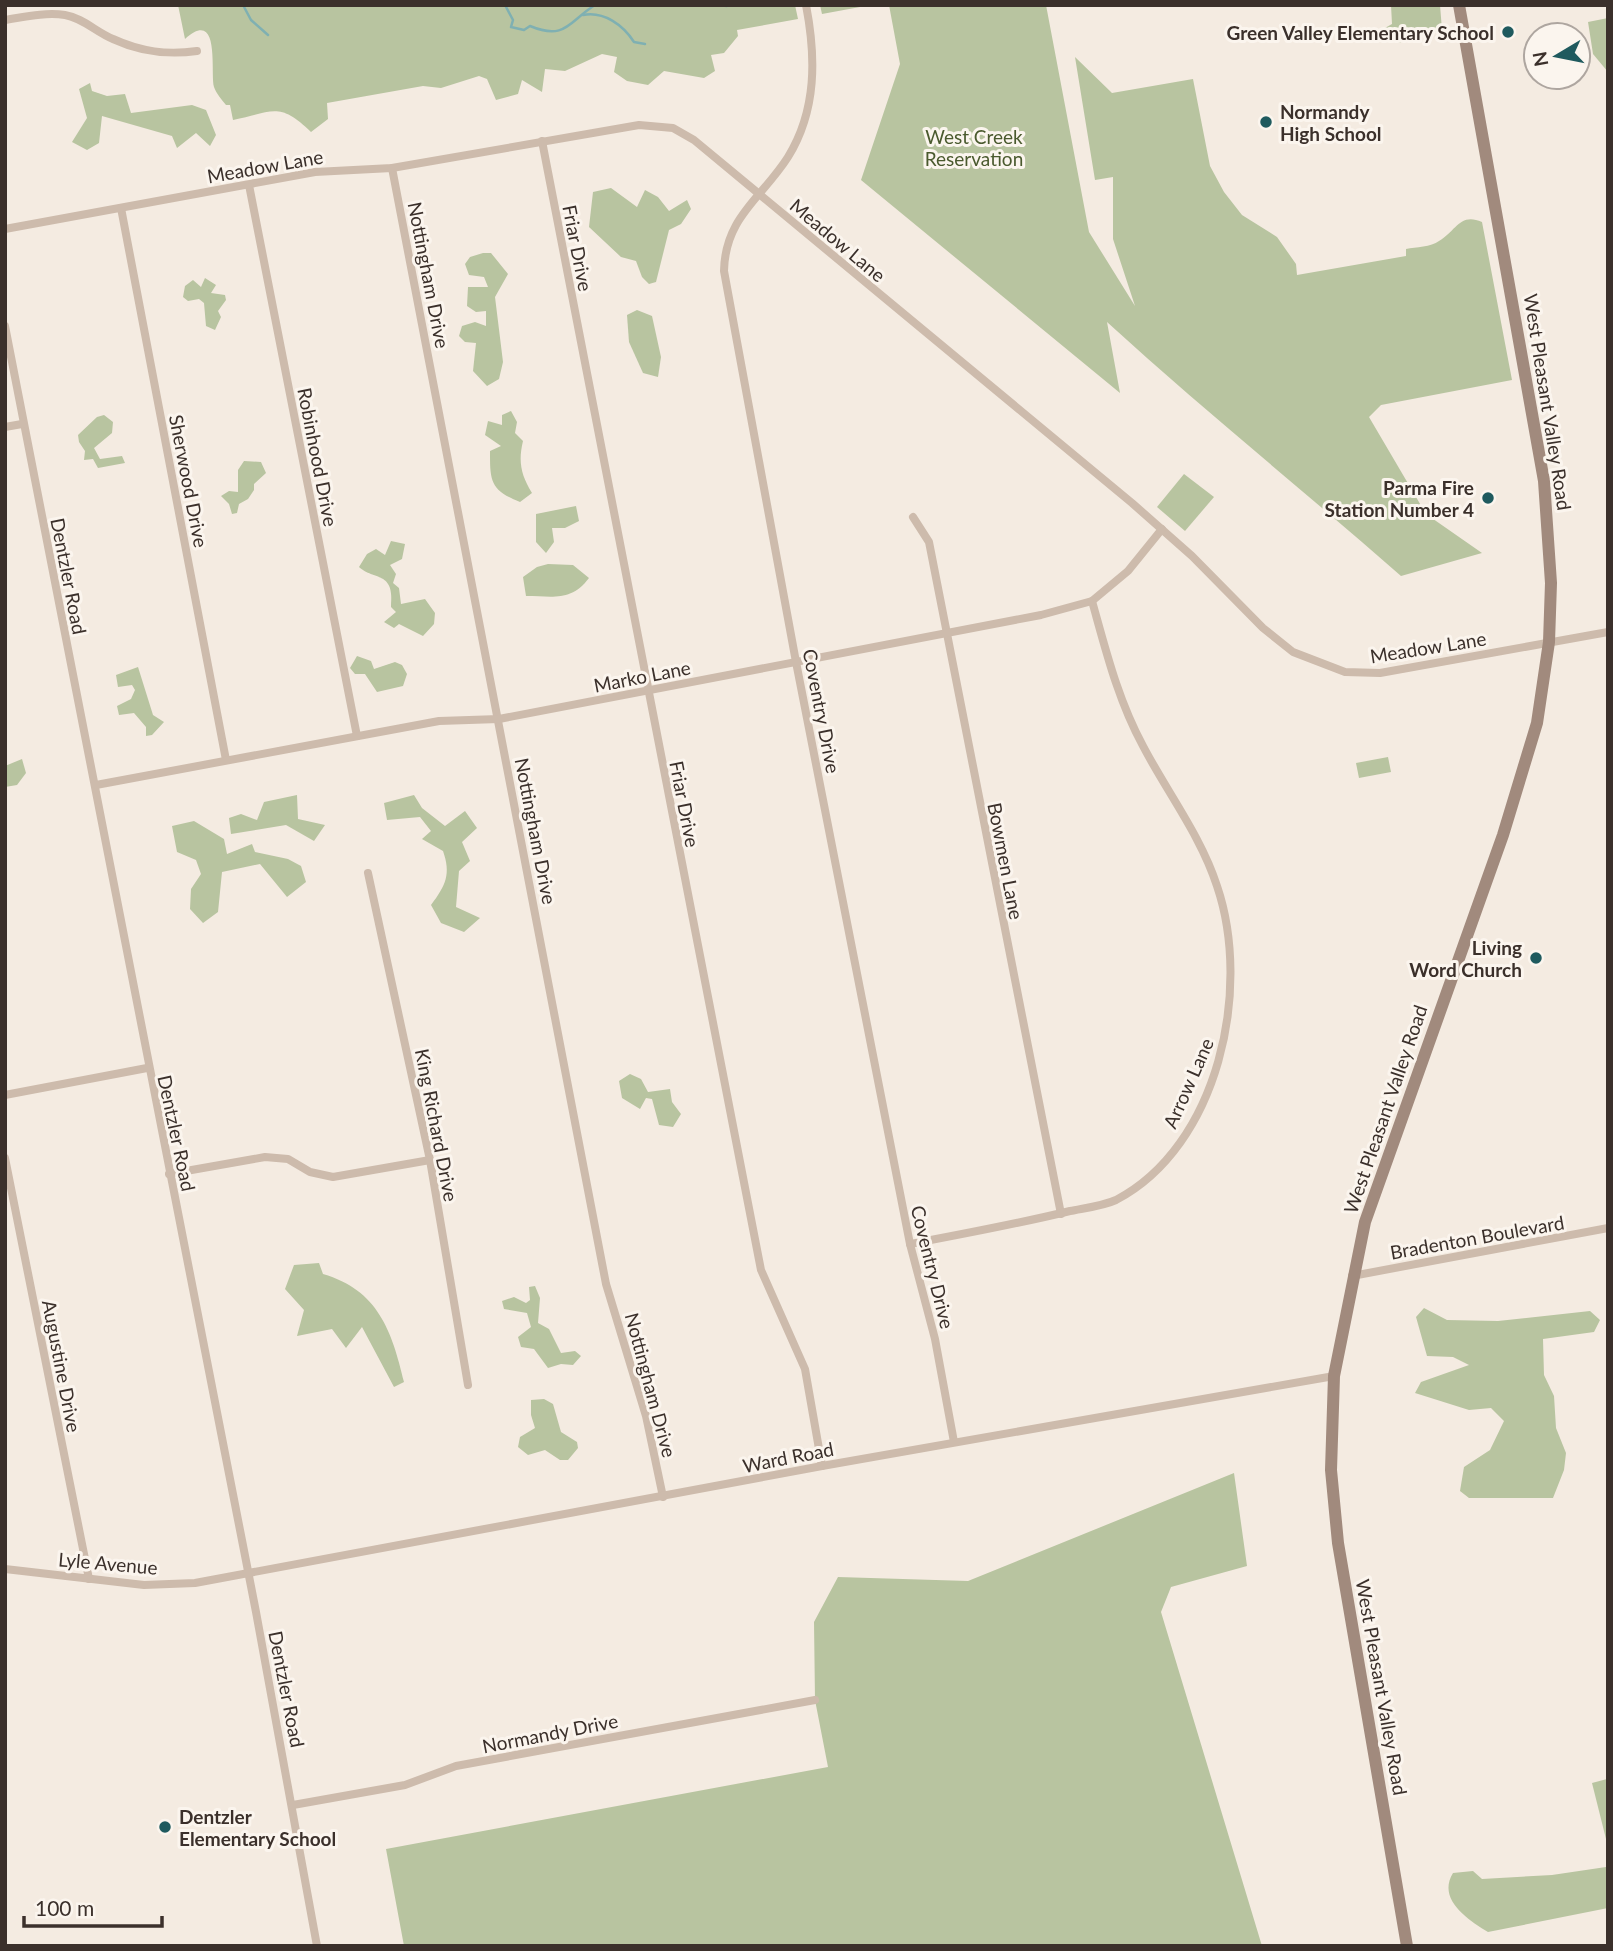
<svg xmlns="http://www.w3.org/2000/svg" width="1613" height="1951" viewBox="0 0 1613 1951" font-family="Lato,sans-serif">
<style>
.green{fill:#b8c4a0}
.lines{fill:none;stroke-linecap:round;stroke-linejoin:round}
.stream{stroke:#7fb0b2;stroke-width:2.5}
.minor{stroke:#cdbbac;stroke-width:8}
.secondary{stroke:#a18a7d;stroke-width:12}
.poi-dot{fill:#1f5a5e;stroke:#fbf5ee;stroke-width:2.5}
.labels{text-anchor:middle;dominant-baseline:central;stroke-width:6;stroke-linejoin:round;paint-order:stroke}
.poi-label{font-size:19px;font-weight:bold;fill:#3b302b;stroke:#fbf5ee;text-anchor:end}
.park-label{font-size:19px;fill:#4a5a2e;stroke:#fbf5ee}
.street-label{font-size:19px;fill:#3b302b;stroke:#fbf5ee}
</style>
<rect width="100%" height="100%" fill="#f4ebe1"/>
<!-- green -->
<g class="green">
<path d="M178,5H795L798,19L737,30L738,36L724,53L711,55L715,71L704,78L664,71L648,85L627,81L614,72L617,57L602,54L565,71L545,69L542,92L522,80L518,94L496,100L487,79L479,76L441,88L423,86L327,103L328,119L311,132C279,101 273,112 233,120L230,105H226C222,100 216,93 214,87C210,73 221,7 185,39Z"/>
<polygon points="820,5 871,5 822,14"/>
<path d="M889,5H1046L1089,232L1135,306L1113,239V177L1095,180L1075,57L1112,93L1193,79L1210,166L1224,192L1242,215L1277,237L1296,264L1297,275L1406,256V249C1416,247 1431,247 1439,241C1456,231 1460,212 1482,222L1512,380L1381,405L1369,417L1426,514L1482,553L1401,576C1303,490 1202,409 1107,322L1120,393L861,180L900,64Z"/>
<polygon points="1391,5 1440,5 1442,30 1398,43 1388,38 1385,28 1392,24"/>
<polygon points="1608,18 1608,72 1593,54 1588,22"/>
<polygon points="90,83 92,91 107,96 125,94 131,113 192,105 206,110 216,135 210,146 196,133 177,148 172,136 102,116 99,143 87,150 72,142 87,118 79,89"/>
<polygon points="611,188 637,207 645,190 658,197 669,211 687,200 691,209 681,224 669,230 656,282 649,284 642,277 636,261 621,257 589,227 593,192"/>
<polygon points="483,253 491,253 508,274 495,297 503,362 499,379 487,386 473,371 476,343 465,342 459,336 462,326 475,322 486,326 486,311 476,312 467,306 468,287 488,287 484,277 469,275 465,264 470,257"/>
<polygon points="205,278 216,285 211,293 225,295 226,300 218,311 221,317 215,330 206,326 204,303 199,299 188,301 183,297 185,286 193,280 201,287"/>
<polygon points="637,310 652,316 661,357 658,377 643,373 629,342 627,315"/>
<path d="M511,411L517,422L515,433L523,441C518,462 521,475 532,493L520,502C490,490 490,481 490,451L501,446L485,435L488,421L502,425V415Z"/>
<polygon points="104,415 113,422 112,433 94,448 100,459 122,456 125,463 98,468 93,459 84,460 85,451 79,442 78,435 97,417"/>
<polygon points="244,461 261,462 266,473 254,484 254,490 248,499 239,504 237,513 232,514 229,504 221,496 229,491 238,492 238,470"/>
<polygon points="1184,474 1214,497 1185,531 1157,507"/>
<polygon points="576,506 579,521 565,528 552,528 554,542 546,553 536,542 536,514"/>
<path d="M391,541L405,544L402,559L390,565L396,574L393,583L399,588L401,604L425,599L435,613L434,624L423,636L399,624L394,628L384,622L396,612L391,607C395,570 374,581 359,567L367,554L376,549L385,555Z"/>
<path d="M548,564L573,565L589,578C571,602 553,596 526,596L523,577L537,567Z"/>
<polygon points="357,656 371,661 374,669 395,662 402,665 407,674 403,686 377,692 365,674 355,674 350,668"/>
<polygon points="138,667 153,715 164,722 152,735 146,736 146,727 134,713 119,715 117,706 131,699 135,690 132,685 118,687 116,675"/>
<polygon points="1388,757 1391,772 1359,778 1356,763"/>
<polygon points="22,759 26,773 17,785 5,787 5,766"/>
<polygon points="297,795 298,819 325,825 314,841 286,825 231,834 229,818 241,814 257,820 264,802"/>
<path d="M414,795L422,808L445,826L465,811L477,828L462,842L470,861L459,871L456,907L480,918L464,932L441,923L431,905C446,885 451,874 443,851L422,839L431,831L420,817L387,820L384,803Z"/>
<polygon points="194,821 224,839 227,854 252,844 255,852 288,859 301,866 306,882 287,897 260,864 222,872 218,912 203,923 190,909 191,889 201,874 196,860 177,852 172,826"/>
<polygon points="630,1074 641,1079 648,1092 670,1089 672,1102 681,1114 673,1127 659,1125 652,1099 646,1098 640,1109 622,1098 619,1081"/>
<path d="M319,1263L323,1274C378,1290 392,1331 404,1382L394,1387L362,1327L346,1348L332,1329L297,1336L304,1310L285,1289L294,1265Z"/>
<polygon points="535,1286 540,1298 538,1323 549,1329 561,1353 575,1351 581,1356 573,1365 561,1364 548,1368 534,1349 521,1347 518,1337 531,1327 527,1313 504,1309 502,1301 514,1297 526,1303 530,1300 529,1287"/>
<polygon points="1424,1308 1447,1320 1498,1321 1590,1311 1600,1320 1594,1332 1543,1339 1544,1375 1554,1396 1556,1428 1566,1453 1564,1470 1553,1498 1469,1498 1460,1491 1464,1467 1490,1450 1504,1421 1491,1408 1469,1410 1415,1393 1421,1382 1469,1365 1453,1357 1427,1356 1416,1317"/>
<polygon points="544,1399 553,1404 561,1432 577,1442 578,1448 568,1460 560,1460 545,1450 528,1455 518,1447 520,1437 535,1428 531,1415 531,1400"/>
<polygon points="1234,1473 1247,1566 1171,1587 1161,1612 1262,1946 404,1946 386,1849 828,1767 815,1700 814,1622 838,1577 968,1581"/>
<polygon points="1607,1779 1608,1782 1608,1847 1592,1783"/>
<path d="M1608,1848V1908L1488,1932C1467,1919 1437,1899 1453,1873L1473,1871L1482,1879L1552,1875L1606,1867Z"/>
</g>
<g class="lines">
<!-- stream -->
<g class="stream">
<polyline points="243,5 251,20 268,35"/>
<path d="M505,5L513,20L511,27L524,30L530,26C566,41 569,21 595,5"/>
<polyline points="717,5 727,6"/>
<path d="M583,15C604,11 623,25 634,42L645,44"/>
</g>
<!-- minor -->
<g class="minor">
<path d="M806,5C816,57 817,110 788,157C762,198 725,217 724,271L796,662L910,1244L935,1339L954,1442"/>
<path d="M5,20C24,17 45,12 65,15C83,18 96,32 113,39C141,52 167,55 197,51"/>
<polyline points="542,141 761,1270 805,1369 822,1466"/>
<polyline points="392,168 606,1284 646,1416 663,1497"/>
<polyline points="249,185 357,736"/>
<polyline points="121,208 226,760"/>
<polyline points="5,229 315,172 392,168 639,125 673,128 694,140 1132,503 1192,556 1263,628 1293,652 1345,672 1380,673 1608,632"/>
<polyline points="5,326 256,1612 317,1946"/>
<polyline points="5,427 22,424"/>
<polyline points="913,517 929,542 1061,1214"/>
<polyline points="96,785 439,721 499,719 1041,615 1092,601 1128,571 1162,529"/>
<polyline points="368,873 430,1160 468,1385"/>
<polyline points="5,1095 147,1068"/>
<polyline points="5,1158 89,1579"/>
<polyline points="169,1174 265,1157 288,1159 310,1172 333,1177 430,1160"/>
<path d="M910,1244C963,1234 1017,1224 1070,1211C1085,1208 1103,1206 1116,1200C1219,1146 1252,989 1217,886C1201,836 1167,792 1143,746C1118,700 1106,651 1092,601"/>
<polyline points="1352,1276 1608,1228"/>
<polyline points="5,1569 144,1585 195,1583 822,1466 1334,1376"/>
<polyline points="293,1805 405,1785 456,1766 815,1700"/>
</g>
<!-- secondary -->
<polyline class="secondary" points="1407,1946 1338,1543 1331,1470 1334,1376 1365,1222 1503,835 1537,723 1549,642 1551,583 1544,481 1459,5"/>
</g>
<!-- markers -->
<g class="poi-dot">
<circle cx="1508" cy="32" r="7"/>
<circle cx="1266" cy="122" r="7"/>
<circle cx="1488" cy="498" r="7"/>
<circle cx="1536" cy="958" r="7"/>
<circle cx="165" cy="1827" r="7"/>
</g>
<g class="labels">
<!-- poi labels -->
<g class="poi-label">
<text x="1494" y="32">Green Valley Elementary School</text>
<text x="1280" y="111" text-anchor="start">Normandy<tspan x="1280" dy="22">High School</tspan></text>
<text x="1474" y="487">Parma Fire<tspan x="1474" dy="22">Station Number 4</tspan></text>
<text x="1522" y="947">Living<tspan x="1522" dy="22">Word Church</tspan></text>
<text x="179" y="1816" text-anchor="start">Dentzler<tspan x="179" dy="22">Elementary School</tspan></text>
</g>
<!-- park labels -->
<g class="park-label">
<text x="974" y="136">West Creek<tspan x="974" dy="22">Reservation</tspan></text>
</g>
<!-- street labels -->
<g class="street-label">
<text transform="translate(265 166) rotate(-10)">Meadow Lane</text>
<text transform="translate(838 240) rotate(40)">Meadow Lane</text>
<text transform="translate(578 248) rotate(79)">Friar Drive</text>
<text transform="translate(429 275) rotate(79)">Nottingham Drive</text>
<text transform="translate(1548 402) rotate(81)">West Pleasant Valley Road</text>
<text transform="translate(318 457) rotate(79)">Robinhood Drive</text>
<text transform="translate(189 481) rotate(79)">Sherwood Drive</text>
<text transform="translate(69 576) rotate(79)">Dentzler Road</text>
<text transform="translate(1428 647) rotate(-9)">Meadow Lane</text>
<text transform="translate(642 676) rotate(-11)">Marko Lane</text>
<text transform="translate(822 711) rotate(79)">Coventry Drive</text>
<text transform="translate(685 804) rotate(79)">Friar Drive</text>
<text transform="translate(536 831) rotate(79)">Nottingham Drive</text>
<text transform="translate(1006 861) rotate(79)">Bowmen Lane</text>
<text transform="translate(1188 1083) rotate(-66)">Arrow Lane</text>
<text transform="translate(1385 1109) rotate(-71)">West Pleasant Valley Road</text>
<text transform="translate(437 1125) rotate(79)">King Richard Drive</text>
<text transform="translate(177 1133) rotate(78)">Dentzler Road</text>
<text transform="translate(1477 1237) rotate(-10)">Bradenton Boulevard</text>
<text transform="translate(933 1267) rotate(76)">Coventry Drive</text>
<text transform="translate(62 1366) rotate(79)">Augustine Drive</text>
<text transform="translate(651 1385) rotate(75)">Nottingham Drive</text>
<text transform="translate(788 1457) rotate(-11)">Ward Road</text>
<text transform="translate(108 1563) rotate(5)">Lyle Avenue</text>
<text transform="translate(1382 1687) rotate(80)">West Pleasant Valley Road</text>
<text transform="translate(287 1689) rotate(79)">Dentzler Road</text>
<text transform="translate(550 1733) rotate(-11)">Normandy Drive</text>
</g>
</g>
<!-- border -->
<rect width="1613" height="1951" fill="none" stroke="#3b302b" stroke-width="14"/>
<!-- north arrow -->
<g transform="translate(1557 56) rotate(260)"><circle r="33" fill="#fbf5ee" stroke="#aea6a0" stroke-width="2"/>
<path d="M0-5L12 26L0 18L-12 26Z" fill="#1f5a5e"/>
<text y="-10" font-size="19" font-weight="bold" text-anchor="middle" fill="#3b302b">N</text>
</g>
<!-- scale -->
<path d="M24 1916v10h138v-10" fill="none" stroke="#3b302b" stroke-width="3.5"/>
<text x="35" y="1916" font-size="21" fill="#3b302b" stroke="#fbf5ee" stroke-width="5" paint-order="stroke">100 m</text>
</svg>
